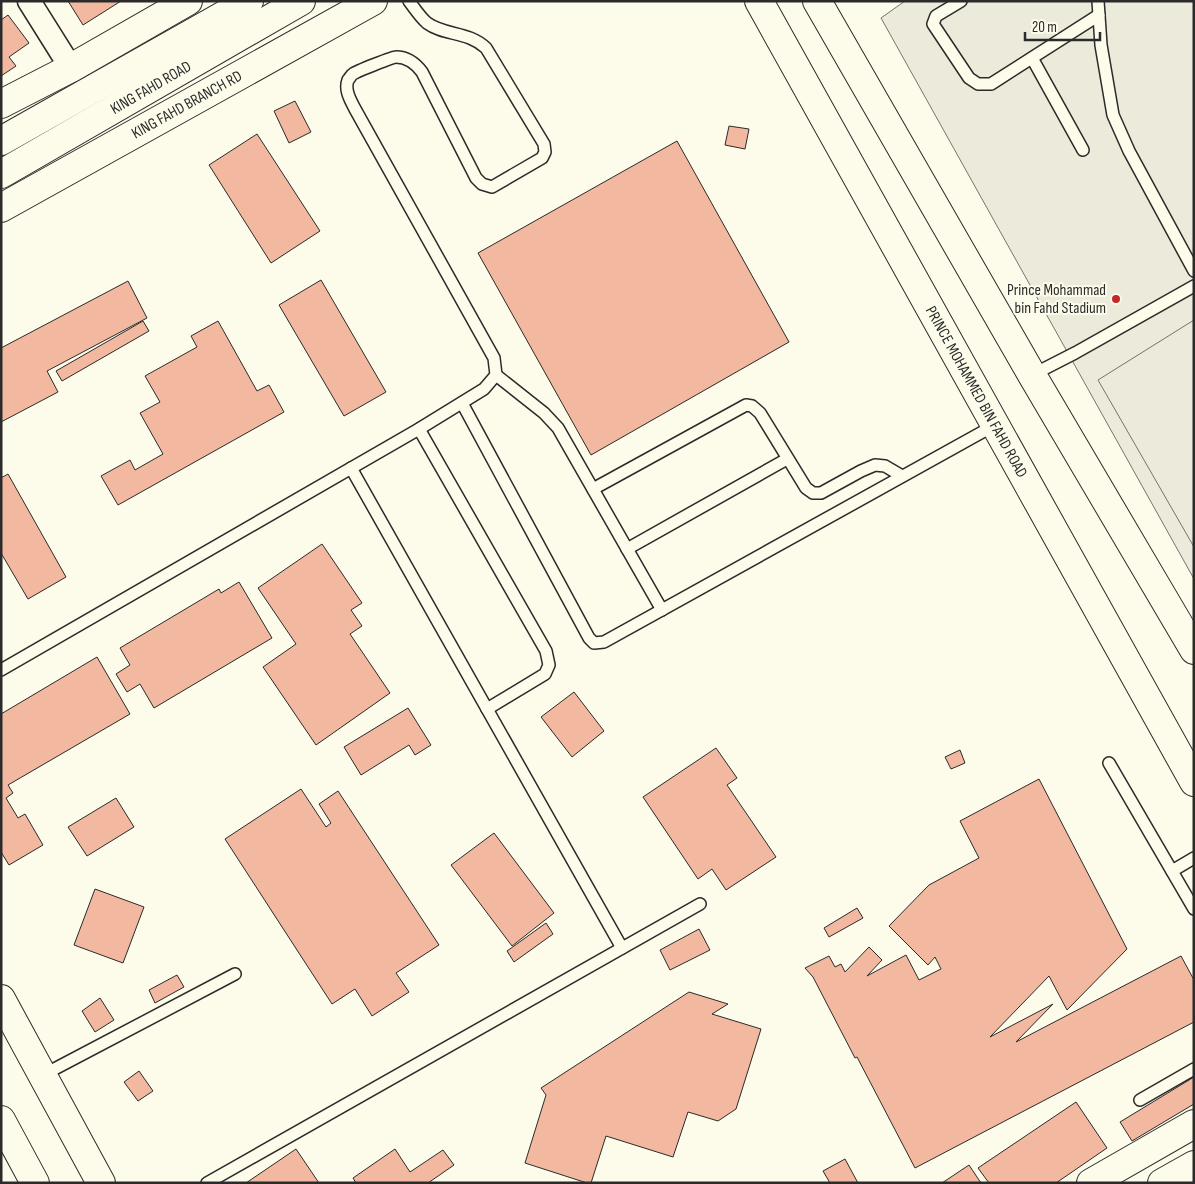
<svg xmlns="http://www.w3.org/2000/svg" width="1195" height="1184" viewBox="0 0 1195 1184" font-family="'Sofia Sans Condensed',sans-serif">
<style>
.green{fill:#ecebdb;stroke:#74746e}
.parking{fill:#eceadb;stroke:#74746e}
.building{fill:#f2b8a0;stroke:#2b2b2b}
.lines{fill:none;stroke-linecap:round;stroke-linejoin:round}
.lane-casing{stroke:#2b2b2b;stroke-width:14}
.street-casing{stroke:#2b2b2b;stroke-width:25}
.secondary-casing{stroke:#2b2b2b;stroke-width:30}
.highway-casing{stroke:#2b2b2b;stroke-width:30}
.lane{stroke:#fdfbea;stroke-width:11}
.street{stroke:#fdfbea;stroke-width:22}
.secondary{stroke:#fdfbea;stroke-width:28}
.highway{stroke:#fdfbea;stroke-width:28}
.poi-dot{fill:#c62828;stroke:#fdfbea;stroke-width:2}
.labels{text-anchor:middle;dominant-baseline:central;stroke-width:4;stroke-linejoin:round;paint-order:stroke}
.street-label{font-size:16px;fill:#2b2b2b;stroke:#fdfbea}
.poi-label{font-size:16px;fill:#2b2b2b;stroke:#fdfbea;text-anchor:end}
</style>
<rect width="100%" height="100%" fill="#fdfbea"/>
<!-- green -->
<polygon class="green" points="905,1 1194,1 1194,579 881,18"/>
<!-- parking -->
<polygon class="parking" points="1194,320 1194,547 1098,380"/>
<!-- building -->
<g class="building">
<polygon points="68,1 121,1 83,25"/>
<polygon points="8,15 29,43 9,57 16,66 1,76 1,20"/>
<polygon points="295,101 311,132 289,143 274,111"/>
<polygon points="729,126 749,129 745,149 725,145"/>
<polygon points="257,134 320,231 271,263 209,165"/>
<polygon points="677,141 789,342 591,455 478,253"/>
<polygon points="321,280 386,392 344,416 279,305"/>
<polygon points="128,281 147,318 47,371 58,392 1,422 1,348"/>
<polygon points="143,321 149,331 62,381 56,371"/>
<polygon points="218,321 257,391 269,385 284,412 118,505 101,476 130,460 135,470 163,454 140,413 160,402 145,376 197,347 191,336"/>
<polygon points="8,474 66,577 28,599 1,553 1,478"/>
<polygon points="322,544 362,603 351,610 362,626 350,634 390,693 316,745 263,667 296,644 258,588"/>
<polygon points="239,582 272,638 154,708 140,684 127,692 116,674 130,665 120,648 219,589 221,593"/>
<polygon points="97,657 130,714 8,785 13,793 6,798 18,818 25,814 43,845 9,865 1,852 1,714"/>
<polygon points="574,692 604,731 572,757 541,717"/>
<polygon points="408,708 431,745 415,755 409,745 361,775 344,747"/>
<polygon points="716,748 737,778 727,785 776,857 726,890 712,869 698,879 643,797"/>
<polygon points="960,750 965,763 951,769 945,757"/>
<polygon points="1039,779 1127,949 1067,1010 1049,976 990,1037 1053,1004 1016,1042 1181,956 1194,980 1194,1022 915,1168 857,1057 855,1058 813,977 805,968 829,956 835,967 841,964 845,972 869,947 882,960 867,976 906,955 919,980 941,969 935,957 928,965 889,926 929,885 979,858 960,821"/>
<polygon points="301,789 326,827 331,823 319,804 338,791 439,945 396,973 409,992 372,1016 355,989 332,1004 225,839"/>
<polygon points="116,798 134,827 87,856 68,827"/>
<polygon points="494,833 554,913 512,946 451,865"/>
<polygon points="95,889 144,907 123,963 74,945"/>
<polygon points="857,908 863,918 829,937 824,928"/>
<polygon points="546,923 553,934 514,962 507,951"/>
<polygon points="699,929 710,950 670,970 660,950"/>
<polygon points="177,975 184,987 155,1003 149,990"/>
<polygon points="689,992 728,1004 712,1014 761,1029 736,1109 718,1121 688,1112 673,1157 606,1136 591,1183 587,1183 525,1163 546,1095 541,1088"/>
<polygon points="100,998 114,1020 95,1032 82,1011"/>
<polygon points="139,1071 153,1091 138,1101 124,1082"/>
<polygon points="1194,1077 1194,1104 1132,1141 1120,1122"/>
<polygon points="1076,1102 1107,1148 1056,1183 989,1183 978,1168"/>
<polygon points="296,1149 319,1183 246,1183"/>
<polygon points="395,1149 410,1172 443,1150 454,1165 428,1183 356,1183 353,1178"/>
<polygon points="845,1159 858,1183 830,1183 823,1171"/>
<polygon points="969,1165 981,1183 942,1183"/>
</g>
<g class="lines">
<!-- lane casing -->
<g class="lane-casing">
<g id="lane">
<polyline points="961,1 936,16 933,24 969,78 978,84 991,84 1099,15"/>
<polyline points="1098,1 1101,45 1113,115 1129,151 1194,271"/>
<polyline points="1032,58 1083,150"/>
<polyline points="496,375 544,413 558,428 662,610"/>
<polyline points="1032,375 1075,353 1194,286"/>
<polyline points="462,403 589,638 594,643 604,642 995,425"/>
<polyline points="419,429 546,651 549,665 545,674 487,709"/>
<polyline points="351,468 622,948"/>
<polyline points="593,489 746,405 752,406 760,413 806,488 813,493 821,493 861,471 875,465 885,466 902,476"/>
<polyline points="627,549 787,459"/>
<path d="M1,670L419,429L484,389L496,375L494,358L355,109C351,101 344,90 348,80C350,78 351,75 353,74C357,71 393,57 396,57C407,57 416,64 422,72L476,178L482,184L492,187L542,158L545,152L544,144L486,48C468,31 445,36 427,23C420,17 415,9 409,1"/>
<polyline points="1109,763 1194,909"/>
<polyline points="1172,871 1194,858"/>
<polyline points="43,1075 235,974"/>
<polyline points="1140,1100 1194,1069"/>
<polyline points="207,1183 700,904"/>
</g>
</g>
<!-- street casing -->
<g class="street-casing">
<polyline id="street" points="29,1 71,68"/>
</g>
<!-- secondary casing -->
<g class="secondary-casing">
<g id="secondary">
<polyline points="1,104 71,68 188,1"/>
<polyline points="1,208 373,1"/>
<polyline points="1,999 101,1183"/>
<polyline points="1,1120 35,1183"/>
<polyline points="1091,1183 1194,1124"/>
<polyline points="1162,1183 1194,1165"/>
</g>
</g>
<!-- highway casing -->
<g class="highway-casing">
<g id="highway">
<polyline points="759,1 1194,782"/>
<polyline points="817,1 1032,375 1194,650"/>
<polyline points="1,141 249,1"/>
<polyline points="1,174 301,1"/>
</g>
</g>
<!-- lane -->
<use href="#lane" class="lane"/>
<!-- street -->
<use href="#street" class="street"/>
<!-- secondary -->
<use href="#secondary" class="secondary"/>
<!-- highway -->
<use href="#highway" class="highway"/>
</g>
<!-- markers -->
<circle class="poi-dot" cx="1116" cy="299" r="5"/>
<g class="labels">
<!-- street labels -->
<g class="street-label">
<text transform="translate(151 88) rotate(-30)">KING FAHD ROAD</text>
<text transform="translate(187 105) rotate(-29)">KING FAHD BRANCH RD</text>
<text transform="translate(976 392) rotate(61)">PRINCE MOHAMMED BIN FAHD ROAD</text>
</g>
<!-- poi labels -->
<g class="poi-label">
<text x="1106" y="290">Prince Mohammad<tspan x="1106" dy="18">bin Fahd Stadium</tspan></text>
</g>
</g>
<!-- border -->
<rect width="1195" height="1184" fill="none" stroke="#2b2b2b" stroke-width="5"/>
<!-- scale -->
<path d="M1025 32v8h75v-8" fill="none" stroke="#2b2b2b" stroke-width="2.5"/>
<text x="1032" y="32" font-size="15" fill="#2b2b2b" stroke="#fdfbea" stroke-width="4" paint-order="stroke">20 m</text>
</svg>
